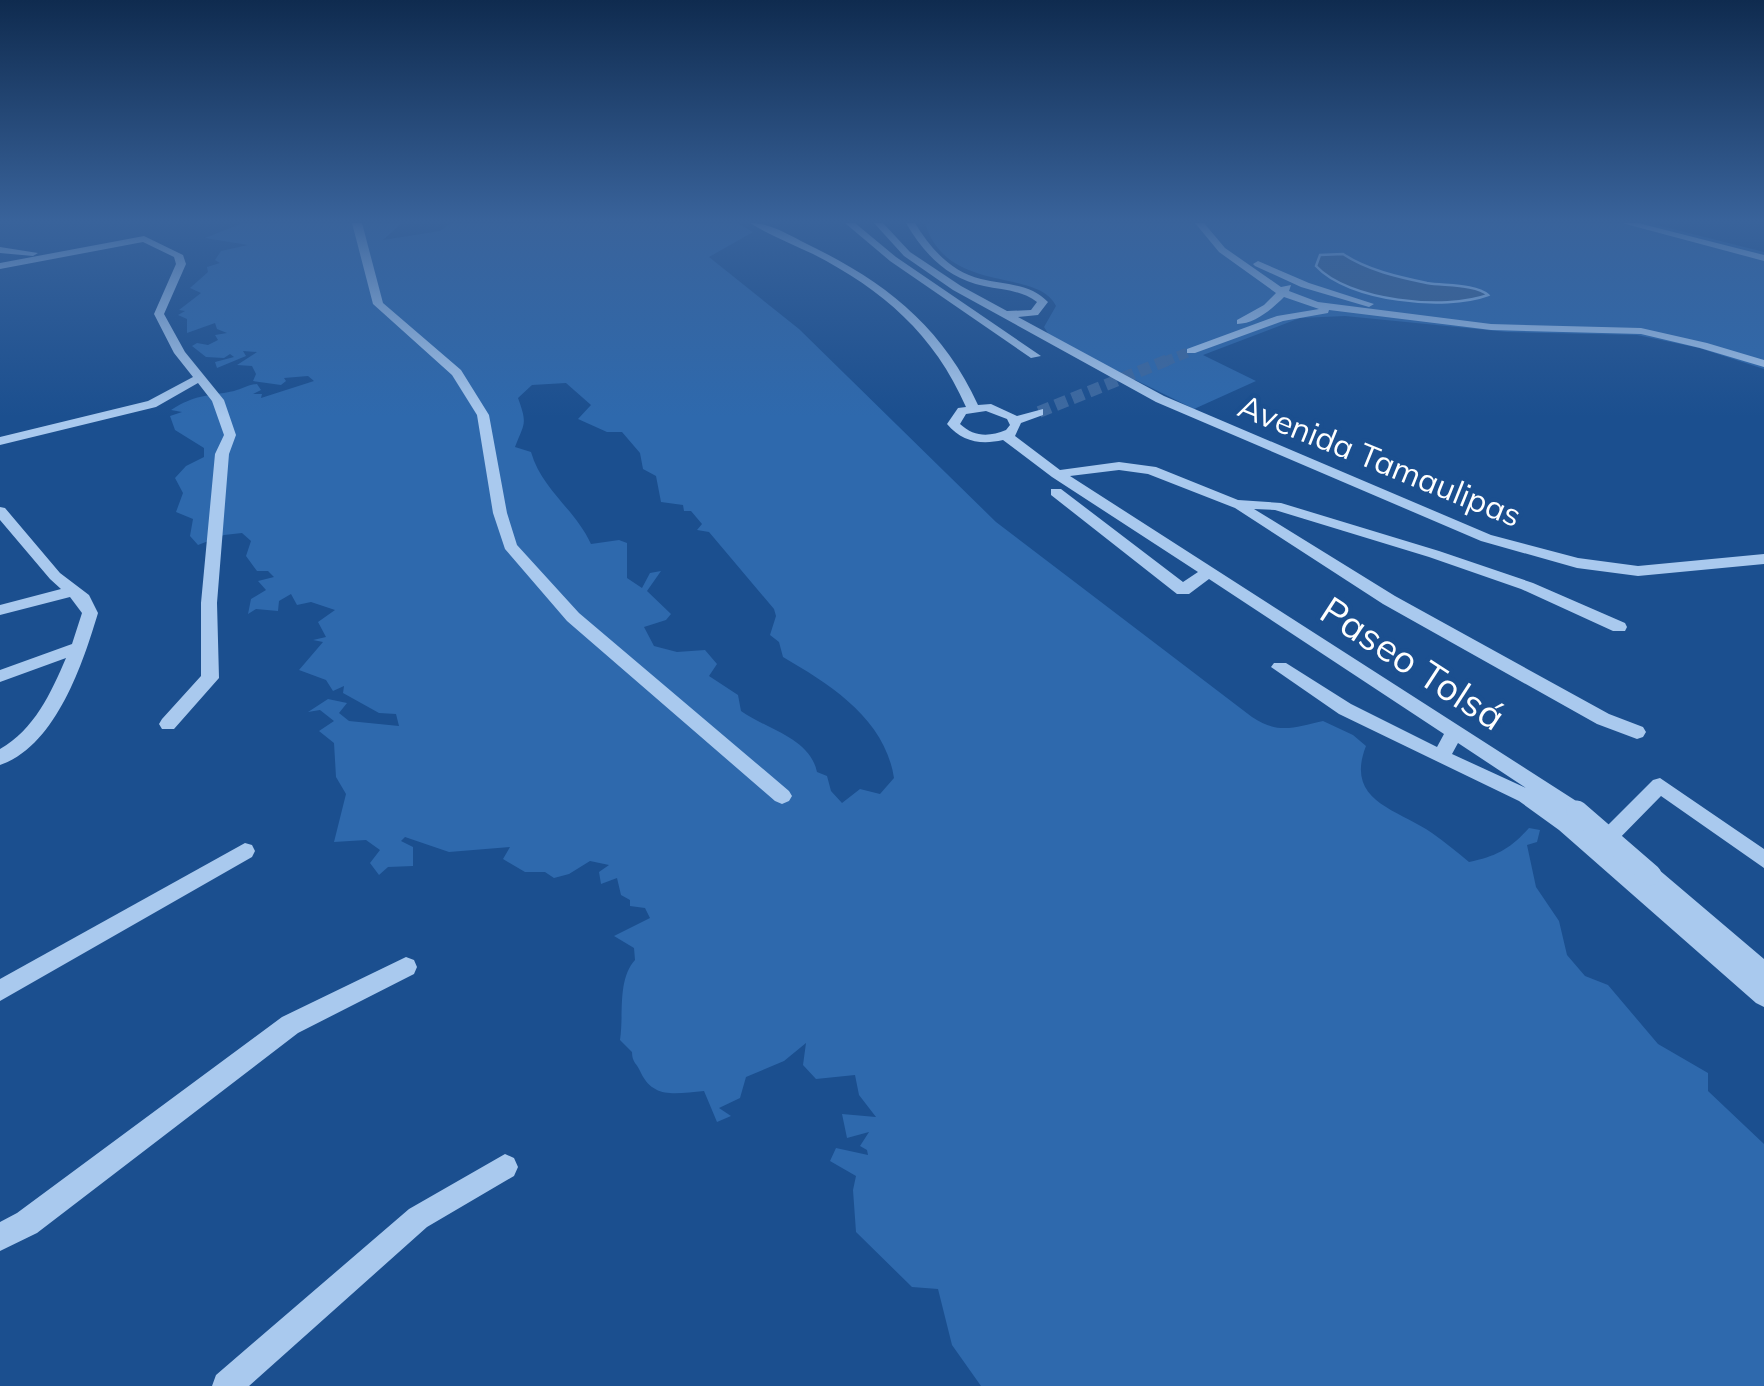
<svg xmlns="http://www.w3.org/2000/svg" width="1764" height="1386" viewBox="0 0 1764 1386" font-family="Mulish,sans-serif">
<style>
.green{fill:#2e69ad;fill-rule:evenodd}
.water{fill:#3c6290;stroke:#9cc4f0;stroke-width:2.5}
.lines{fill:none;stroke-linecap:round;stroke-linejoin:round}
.minor-tunnel-far1{stroke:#3d69a0;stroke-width:10;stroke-dasharray:10 5;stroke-linecap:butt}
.minor-tunnel{stroke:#3d69a0;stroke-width:12;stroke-dasharray:12 6;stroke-linecap:butt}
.minor{fill:#a9c9ee;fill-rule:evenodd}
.minor-bridge{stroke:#a9c9ee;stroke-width:21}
.labels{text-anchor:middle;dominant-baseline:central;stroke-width:9;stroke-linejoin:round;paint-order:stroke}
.far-street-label{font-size:32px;fill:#fff;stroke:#1b4f8f}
.street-label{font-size:38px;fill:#fff;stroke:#1b4f8f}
</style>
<rect width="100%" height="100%" fill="#1b4f8f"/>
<!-- green -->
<g class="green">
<path d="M243,223H402L383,240L440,231L451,223H737L753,232L709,257L799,329L996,522L1252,717C1279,735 1295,727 1323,721L1353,735L1366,746C1344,802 1398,809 1432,833C1445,842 1457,852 1469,862C1497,856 1510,849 1529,828L1540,830L1537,842L1527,845L1536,887L1559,921L1567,955L1585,976L1608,985L1658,1044L1708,1073V1091L1764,1144V1386H981L952,1345L938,1289L912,1287L856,1232L853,1190L856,1176L830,1161L836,1148L868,1155L867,1150L860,1146L869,1132L847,1138L842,1114L876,1117L859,1095L855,1075L816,1079L803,1065L806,1043L784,1061L746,1077L740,1098L719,1108L731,1116L717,1122L704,1091C678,1093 654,1100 641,1073C637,1063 632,1063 632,1052L620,1040C624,1014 617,980 635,960L634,948L614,936L650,918L645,908L630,906V900L621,895L617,878L601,884L599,872L609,865L590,861L569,874L554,878L545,872H525L503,859L510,847L449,852L405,837L401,841L413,847V866L388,867L379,875L370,863L380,850L366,840L334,842L346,794L336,777L334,743L319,731L334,721L320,710L308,712L328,699L347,703L339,713L349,721L399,726L396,714L379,713L343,693L344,686L333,691L326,680L299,670L323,642L313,640L326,637L318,622L335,610L311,602L297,605L291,594L279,601L278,611L256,609L248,614L251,599L266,590L258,581L274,577L268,571H257L246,556L251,541L242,533L224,535L198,545L190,536L193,519L176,512L183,493L175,478L186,466L204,457V448L175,430L170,416L182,412L171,410C196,394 205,397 234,391C242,389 247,385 257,384L261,390L253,394H262L261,398L314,381L308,376L284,378L286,381L281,385L253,381L256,374L252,366L237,365L257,352L243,351L246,356L217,368L215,362L234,357L230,354L224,358L206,357L192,346L197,343L208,345L218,340L215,335L227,333L217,329L215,323L187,333V319L178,315L185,311L179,310L201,293L190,288L208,272L207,267L220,263L215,260L221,251L248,245L205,238ZM566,383L591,405L578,419L607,432H622L640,453L643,469L656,476L661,502L683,505L684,511H691L702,524L697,530L709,532L774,609L776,616L770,635L779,642L783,657C831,685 885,719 894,778L880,794L860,789L842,803L831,791L827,776L817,772C810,738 766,729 741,711L738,695L709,676L717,664L705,650L677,652L654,646L644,627L666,620L671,614L647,591L661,571L650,573L642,588L627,578V543L619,540L591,544C575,509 542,490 531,452L515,447C524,423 528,425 518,398L532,385Z"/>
<path d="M925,223H1649L1764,252V369L1699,348L1637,335L1507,332L1345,316L1300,318L1203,355L1256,381L1194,409L1051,338L1044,327L1056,306C1038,267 947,296 925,223Z"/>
</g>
<!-- water -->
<path class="water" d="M1343,254C1367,270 1398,277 1427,283C1444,286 1476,284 1488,295C1445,311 1348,301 1316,266L1320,255Z"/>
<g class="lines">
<!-- minor-tunnel-far1 -->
<polyline class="minor-tunnel-far1" points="1164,362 1191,351"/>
<!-- minor-tunnel -->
<polyline class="minor-tunnel" points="1039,412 1170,359"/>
<!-- minor -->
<g class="minor">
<polygon points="352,223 362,223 383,303 461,370 489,415 507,513 517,545 579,613 789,791 792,796 789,801 782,804 775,801 567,621 505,549 493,513 477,415 452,375 373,304"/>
<path d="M750,223C770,223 789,235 807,244C884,281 942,326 978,405L991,404L1017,416L1043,409V415L1021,423L1015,436L1060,470L1119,462L1156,467L1238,500L1281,503L1439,551L1533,583L1625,623L1627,627L1625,631H1613L1521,589L1429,557L1275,510L1254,509L1395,596L1609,714L1643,727L1646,732L1643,737L1637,739L1597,724L1383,604L1235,508L1148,474L1119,470L1070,476L1584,806L1587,811L1584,816L1577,819L1570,817L1595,838L1653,780L1660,778L1764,849V868L1661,796L1609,849L1642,877L1644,869L1651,866L1658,869L1764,959V1007L1756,1003L1559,830L1519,801L1339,714L1271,667L1274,663H1286L1351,704L1437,747L1444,734L1209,579L1189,594H1177L1051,495V489H1061L1183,582L1198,572L1052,477L1003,440C981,445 962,442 947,424L958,408L966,407C934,334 883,290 813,254C792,244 769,235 750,223ZM986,411L1007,419L1010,425L1006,430C989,437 974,437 960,424L966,414ZM1458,743L1526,788L1452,754Z"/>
<polygon points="845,223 855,223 896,257 1041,356 1031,358 890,261"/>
<path d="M874,223H883L910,252L961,286L1007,311L1031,310L1037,302C1021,290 1003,290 984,286C948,279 924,254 906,223H915C930,248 951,272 981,279C1005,285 1030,283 1048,302L1038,315L1018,317L1164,396L1491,535L1578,558L1638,566L1764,554V564L1638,576L1577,568L1481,541L1156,402L953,290L904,256Z"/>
<path d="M1195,223H1204L1225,248L1281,287L1291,285L1289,291L1318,302L1491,324L1641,328L1707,343L1764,360V367L1700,348L1641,334L1491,330L1329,310L1328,313L1283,321L1195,353H1187V349L1277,316L1319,309L1284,297C1272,309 1255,324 1237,324V320L1264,305L1276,293L1219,252Z"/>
<polygon points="1622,223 1638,223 1764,255 1764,261"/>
<polygon points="144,236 183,255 186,264 164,314 185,352 224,400 236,435 229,454 217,603 219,678 174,729 162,729 159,724 162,719 201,676 201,603 215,454 224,435 212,401 198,383 156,407 0,445 0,437 148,401 193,377 174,353 154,314 176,264 174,257 143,242 0,269 0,263"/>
<polygon points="0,247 38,253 33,256 0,253"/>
<polygon points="1258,261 1309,283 1374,304 1369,307 1301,287 1255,266 1253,264"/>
<path d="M0,507L5,508L60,573L89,595L98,613C83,663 56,746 0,765V749C34,730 51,693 66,658L0,682V670L72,644L82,613L70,597L0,615V605L61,589L50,579L0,520Z"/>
<polygon points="245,843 252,845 255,851 252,857 0,1001 0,979"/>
<polygon points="406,957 414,960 417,967 414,974 298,1033 37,1233 0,1251 0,1222 17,1213 282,1017"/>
<polygon points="505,1154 514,1158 518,1167 514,1176 427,1227 249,1386 212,1386 216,1375 409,1209"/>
</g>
<!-- minor-bridge -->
<polyline class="minor-bridge" points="1577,811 1651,875"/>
</g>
<!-- sky -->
<linearGradient id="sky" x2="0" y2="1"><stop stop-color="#0f2b4f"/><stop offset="0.53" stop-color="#39639b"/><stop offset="1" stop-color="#39639b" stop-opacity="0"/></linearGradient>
<rect width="1764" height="417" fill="url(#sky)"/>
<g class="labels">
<!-- far-street labels -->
<g class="far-street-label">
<text transform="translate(1380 460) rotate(22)">Avenida Tamaulipas</text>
</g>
<!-- street labels -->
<g class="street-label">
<text transform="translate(1413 663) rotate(33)">Paseo Tolsá</text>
</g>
</g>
</svg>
